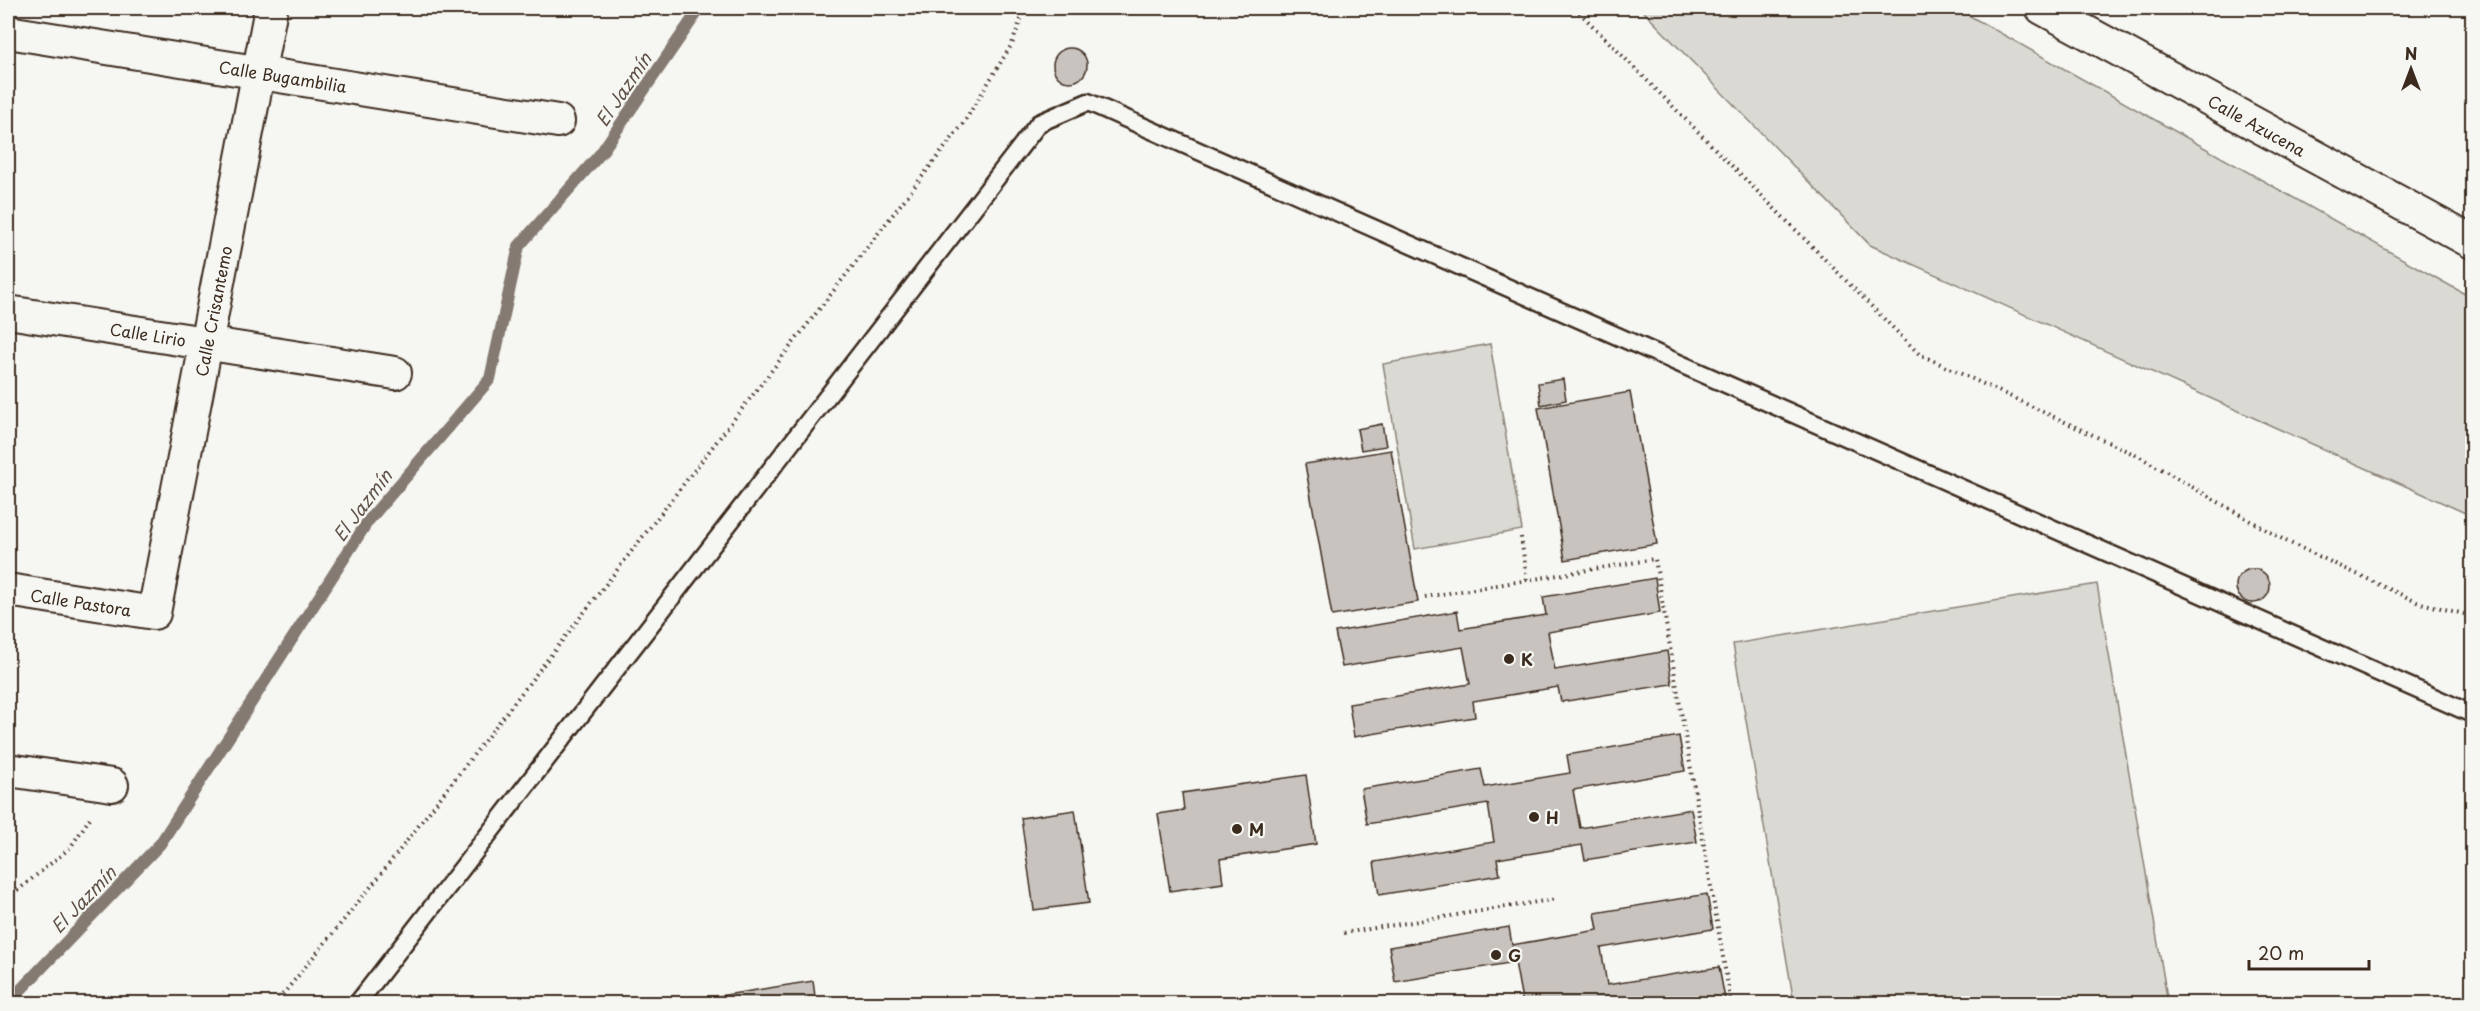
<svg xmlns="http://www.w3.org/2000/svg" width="2480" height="1011" viewBox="0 0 2480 1011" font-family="'Playpen Sans',sans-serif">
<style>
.green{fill:#dad9d3;stroke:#8a8278;stroke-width:1.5}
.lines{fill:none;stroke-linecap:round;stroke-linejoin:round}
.stream{stroke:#857a71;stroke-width:12}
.building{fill:#c8c3be;stroke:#3b2a1e;stroke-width:1.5}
.lane-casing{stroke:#3b2a1e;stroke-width:21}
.street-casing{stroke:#3b2a1e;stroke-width:36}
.path{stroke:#3b2a1e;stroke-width:4;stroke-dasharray:1.5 4.5;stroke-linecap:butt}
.lane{stroke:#f6f6f2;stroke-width:16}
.street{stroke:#f6f6f2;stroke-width:32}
.poi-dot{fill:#3b2a1e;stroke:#f6f6f2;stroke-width:2}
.labels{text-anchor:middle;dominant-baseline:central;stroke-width:4.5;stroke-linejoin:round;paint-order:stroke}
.street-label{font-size:16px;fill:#3b2a1e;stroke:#f6f6f2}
.poi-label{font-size:16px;font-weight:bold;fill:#3b2a1e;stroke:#f6f6f2;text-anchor:start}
.water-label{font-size:18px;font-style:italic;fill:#605248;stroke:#f6f6f2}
</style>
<rect width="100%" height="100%" fill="#f6f6f2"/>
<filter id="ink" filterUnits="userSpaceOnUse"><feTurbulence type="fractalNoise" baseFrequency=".0167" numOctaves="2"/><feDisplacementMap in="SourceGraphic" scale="12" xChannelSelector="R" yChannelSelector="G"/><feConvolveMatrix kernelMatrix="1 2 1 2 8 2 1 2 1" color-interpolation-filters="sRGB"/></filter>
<g filter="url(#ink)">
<!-- green -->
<g class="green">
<polygon points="1640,8 1956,8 2472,298 2472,516 1870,245"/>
<polygon points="1490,344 1522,530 1415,549 1383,364"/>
<polygon points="2097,584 2168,1003 1794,1003 1733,644"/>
</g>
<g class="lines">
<!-- stream -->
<polyline class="stream" points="8,1003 160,844 368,521 490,379 519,246 601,153 700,8"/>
</g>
<!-- building -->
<g class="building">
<circle cx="1070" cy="65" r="17"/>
<polygon points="1563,379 1566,400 1541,405 1538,383"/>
<polygon points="1630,392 1657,544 1565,560 1538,408"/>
<polygon points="1382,424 1386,446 1361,450 1357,429"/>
<polygon points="1391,450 1418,602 1332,616 1305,464"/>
<circle cx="2253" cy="586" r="17"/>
<polygon points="1655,578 1660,613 1548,632 1555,670 1667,651 1672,684 1561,702 1558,687 1473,701 1475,717 1354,737 1349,704 1470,684 1463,647 1342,667 1335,632 1457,611 1460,629 1546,615 1543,597"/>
<polygon points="1679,736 1685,771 1573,790 1580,828 1691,809 1697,842 1585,860 1582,845 1497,859 1500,875 1379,895 1374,862 1494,842 1488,804 1367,824 1361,789 1481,769 1485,787 1570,773 1567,755"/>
<polygon points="1306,775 1316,844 1220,859 1223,883 1170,891 1158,814 1184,810 1182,793"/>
<polygon points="1075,810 1089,903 1034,910 1021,818"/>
<polygon points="1707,894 1713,929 1601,948 1607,985 1719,967 1725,999 1700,1004 1501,1004 1522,1000 1515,962 1395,982 1389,947 1509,927 1512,945 1598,930 1595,913"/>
<polygon points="813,981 816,1004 676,1004 676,1003"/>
</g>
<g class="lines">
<!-- lane casing -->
<g class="lane-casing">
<polyline id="lane" points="357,1004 1039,123 1088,102 2472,714"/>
</g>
<!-- street casing -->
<g class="street-casing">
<g id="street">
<polyline points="2042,8 2472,242"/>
<polyline points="8,32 558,121"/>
<polyline points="8,312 395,373"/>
<polyline points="8,590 154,613 271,8"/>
<polyline points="8,770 112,785"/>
</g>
</g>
<!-- path -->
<g class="path">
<polyline points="1575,8 1919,354 2140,457 2286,541 2417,602 2472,616"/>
<polyline points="1521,537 1527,580"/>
<polyline points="1425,597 1655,559 1731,1004"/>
<polyline points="8,898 70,848 90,818"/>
<polyline points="1344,933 1556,899"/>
<polyline points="275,1004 378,878 963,124 1012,44 1025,8"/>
</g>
<!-- lane -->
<use href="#lane" class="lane"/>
<!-- street -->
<use href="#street" class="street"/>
</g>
</g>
<!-- markers -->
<g class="poi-dot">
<circle cx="1509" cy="659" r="6"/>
<circle cx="1534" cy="817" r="6"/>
<circle cx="1237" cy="829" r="6"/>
<circle cx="1496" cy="955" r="6"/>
</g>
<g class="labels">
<!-- street labels -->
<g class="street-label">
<text transform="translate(283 76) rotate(9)">Calle Bugambilia</text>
<text transform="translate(2257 125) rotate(29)">Calle Azucena</text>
<text transform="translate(213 311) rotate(-79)">Calle Crisantemo</text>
<text transform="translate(148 334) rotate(9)">Calle Lirio</text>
<text transform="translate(81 602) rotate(9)">Calle Pastora</text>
</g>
<!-- poi labels -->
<g class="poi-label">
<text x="1521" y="659">K</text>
<text x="1546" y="817">H</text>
<text x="1249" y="829">M</text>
<text x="1508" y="955">G</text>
</g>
<!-- water labels -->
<g class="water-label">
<text transform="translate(623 89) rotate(-56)">El Jazmín</text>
<text transform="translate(362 505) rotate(-53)">El Jazmín</text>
<text transform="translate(83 899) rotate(-46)">El Jazmín</text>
</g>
</g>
<!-- margin -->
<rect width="2480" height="1011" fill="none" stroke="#f6f6f2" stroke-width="30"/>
<rect x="15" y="15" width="2450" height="981" fill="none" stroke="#3b2a1e" stroke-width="2" filter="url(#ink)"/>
<!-- north arrow -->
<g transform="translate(2411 69)" stroke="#f6f6f2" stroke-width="4.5" paint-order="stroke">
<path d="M0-4.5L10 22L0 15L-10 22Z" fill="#3b2a1e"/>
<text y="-9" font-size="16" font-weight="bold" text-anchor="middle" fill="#3b2a1e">N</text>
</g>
<!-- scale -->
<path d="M2249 960v9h120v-9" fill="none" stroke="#3b2a1e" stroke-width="3"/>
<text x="2258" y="960" font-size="18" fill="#3b2a1e" stroke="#f6f6f2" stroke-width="4.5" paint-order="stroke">20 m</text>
</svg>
